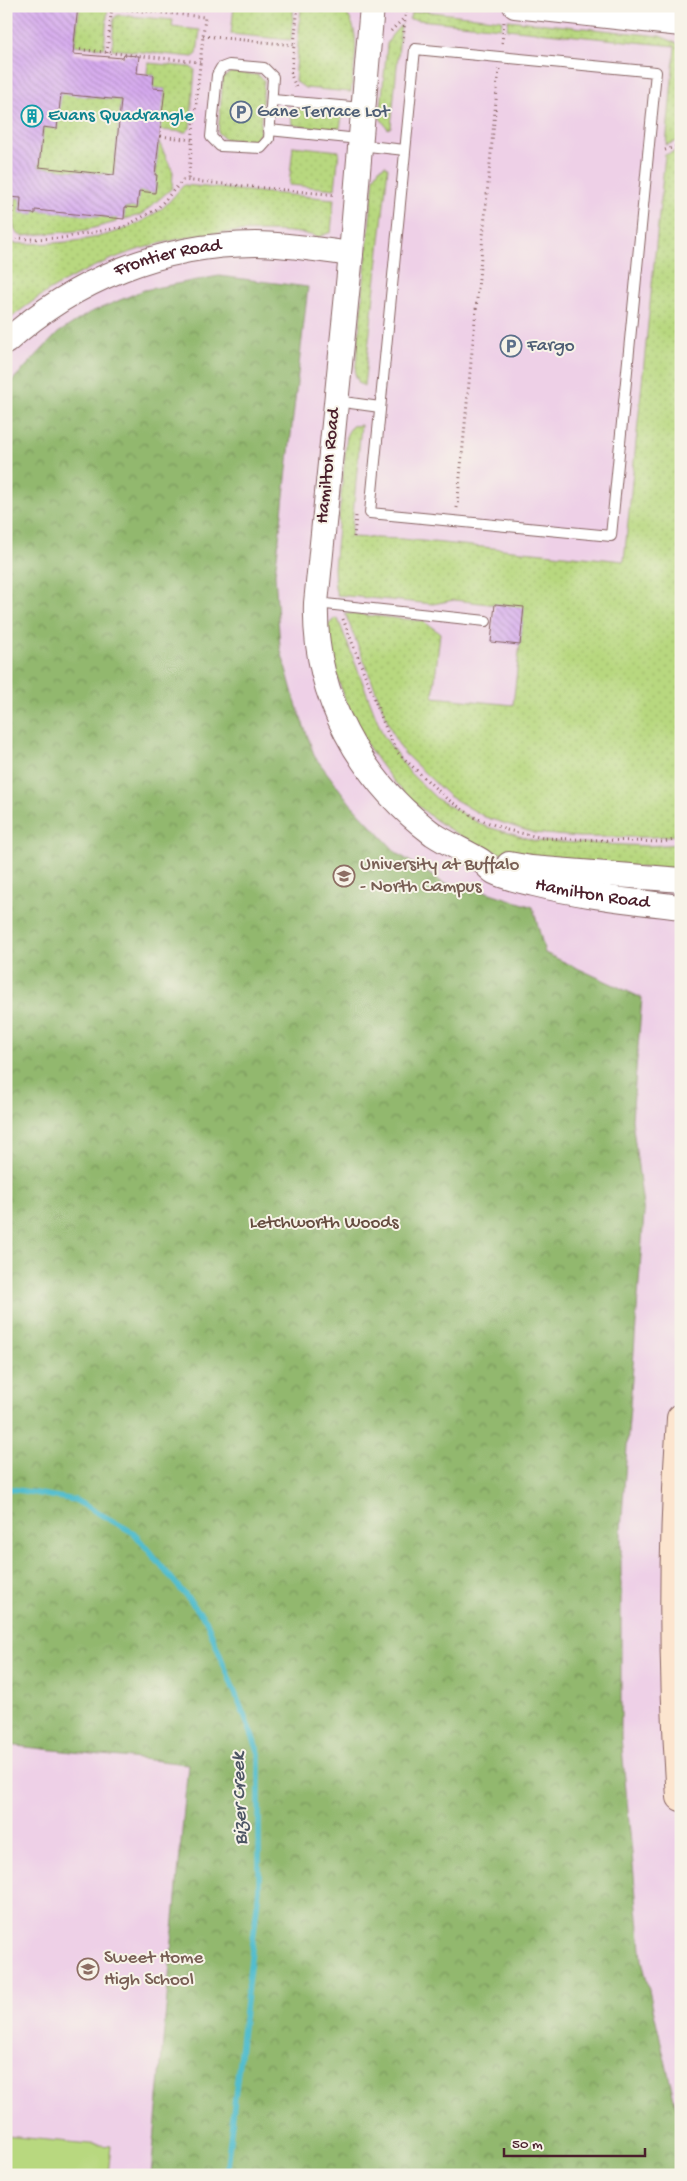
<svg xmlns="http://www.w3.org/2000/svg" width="687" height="2181" viewBox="0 0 687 2181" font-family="'Gochi Hand',sans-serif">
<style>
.built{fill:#eed0e7}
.grass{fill:url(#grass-dots);stroke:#817c55}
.forest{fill:url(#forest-crowns);stroke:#6e6c4c}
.pitch{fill:#b8d87f;stroke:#817c55}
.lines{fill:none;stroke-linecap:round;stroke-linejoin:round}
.stream{stroke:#52bdce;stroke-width:5.5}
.building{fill:url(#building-back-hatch);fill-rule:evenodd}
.service-casing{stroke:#866261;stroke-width:12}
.tertiary-casing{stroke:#866261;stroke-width:26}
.secondary-casing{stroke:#866261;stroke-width:30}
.path{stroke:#866261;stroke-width:3;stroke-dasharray:1 4;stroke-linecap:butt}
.service{stroke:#fff;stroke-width:10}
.tertiary{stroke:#fff;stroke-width:24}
.secondary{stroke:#fce5cf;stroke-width:28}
.labels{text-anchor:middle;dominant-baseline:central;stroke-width:4;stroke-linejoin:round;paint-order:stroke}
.service-label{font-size:19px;fill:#4e5e75;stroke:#f7f3e8;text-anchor:start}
.culture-label{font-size:19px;fill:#0d838f;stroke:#f7f3e8;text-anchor:start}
.street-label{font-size:19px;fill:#4a1f2b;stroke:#f7f3e8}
.education-label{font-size:19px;fill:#785e54;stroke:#f7f3e8;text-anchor:start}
.park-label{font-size:19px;fill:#664d40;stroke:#f7f3e8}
.water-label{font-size:20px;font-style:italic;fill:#4d5664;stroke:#f7f3e8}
</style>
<defs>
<pattern id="grass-dots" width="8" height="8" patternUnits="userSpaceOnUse" patternTransform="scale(1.25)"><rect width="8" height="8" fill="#b8d87f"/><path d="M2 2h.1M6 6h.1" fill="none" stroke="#a0b96e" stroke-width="1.8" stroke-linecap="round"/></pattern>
<pattern id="forest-crowns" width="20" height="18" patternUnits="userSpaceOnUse" patternTransform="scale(1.25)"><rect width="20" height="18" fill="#92b86e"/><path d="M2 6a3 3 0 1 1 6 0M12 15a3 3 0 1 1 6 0" fill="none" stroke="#79955b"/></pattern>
<pattern id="building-back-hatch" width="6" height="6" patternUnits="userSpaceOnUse" patternTransform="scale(1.25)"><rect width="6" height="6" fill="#d6aaef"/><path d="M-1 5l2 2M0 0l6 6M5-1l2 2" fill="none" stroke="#b08ac2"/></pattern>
</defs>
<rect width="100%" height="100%" fill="#f7f3e8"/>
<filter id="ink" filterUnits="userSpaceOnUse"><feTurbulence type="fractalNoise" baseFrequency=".02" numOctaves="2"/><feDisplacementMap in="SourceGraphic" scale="10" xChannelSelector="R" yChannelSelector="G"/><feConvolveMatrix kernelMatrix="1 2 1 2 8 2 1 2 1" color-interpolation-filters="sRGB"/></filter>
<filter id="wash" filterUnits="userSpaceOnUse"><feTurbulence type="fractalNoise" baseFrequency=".0096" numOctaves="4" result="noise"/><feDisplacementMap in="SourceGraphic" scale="20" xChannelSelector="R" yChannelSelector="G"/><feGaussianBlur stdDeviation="1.12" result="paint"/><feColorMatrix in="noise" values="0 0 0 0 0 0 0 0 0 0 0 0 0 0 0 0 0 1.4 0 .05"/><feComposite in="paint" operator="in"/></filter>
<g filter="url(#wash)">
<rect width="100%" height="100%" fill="#f4dfc4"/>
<!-- built -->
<rect class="built" x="6" y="6" width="675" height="2169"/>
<!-- grass -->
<g class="grass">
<polygon points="80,6 108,6 104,48 74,45"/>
<polygon points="234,6 294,6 291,40 231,34"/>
<path d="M301,6H340C365,28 353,64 351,92L305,88L295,81Z"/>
<polygon points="423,11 502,20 501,28 409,19 412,13"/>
<polygon points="118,15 173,20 172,27 200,30 197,54 193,57 112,49 114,18"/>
<polygon points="508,20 660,36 681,45 681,140 666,145 675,46 507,29"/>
<polygon points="401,25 391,127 388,129 380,118 387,44 392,35"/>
<polygon points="148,63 190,67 195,70 190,128 186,132 159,130 165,89 153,88 154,75 147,74"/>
<polygon points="231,72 258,75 264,80 260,133 254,141 225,139 218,133 223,78"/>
<polygon points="62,80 88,97 121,100 114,175 39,167 43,127 57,128"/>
<polygon points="296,108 340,113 342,116 340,128 336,130 292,125 291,112"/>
<polygon points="158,140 173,172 172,188 141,215 124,219 125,207 137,208 139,191 155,193"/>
<polygon points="293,146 339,151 335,189 289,185"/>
<polygon points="681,149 681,835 651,837 579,837 534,833 485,817 449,796 404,753 394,737 345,613 423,621 440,633 433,697 513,705 524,608 454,600 433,604 337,595 335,588 334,568 347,434 352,426 361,425 351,537 402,539 624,561 665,155"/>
<polygon points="386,165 388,168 364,386 359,383 355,374 374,177 379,169"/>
<path d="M184,185L334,199L331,232L318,237C298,231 278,231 258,231C167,231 76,263 6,322V243C56,246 116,241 157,212C167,206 176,193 184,185Z"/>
<path d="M16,198H21L20,213L34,214L35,210L117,218L116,222L86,230L22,236C8,232 15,210 16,198Z"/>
<path d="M335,618L338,619L383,735L410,773L437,799L484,826L536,841L648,846L681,844V871C641,867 600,864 560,860C543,859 523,860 507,855C406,826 336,727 328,625Z"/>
</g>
<!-- forest -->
<polygon class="forest" points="219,276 308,287 275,574 280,647 294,698 315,757 350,803 397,853 443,883 487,892 533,907 545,953 642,998 632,1119 644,1214 621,1530 621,1737 642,1960 681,2129 681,2175 151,2175 188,1764 6,1745 6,387 58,333 89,313 144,290"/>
<!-- pitch -->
<polygon class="pitch" points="6,2136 111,2146 108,2175 6,2175"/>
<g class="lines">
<!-- stream -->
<polyline class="stream" points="6,1488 75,1500 134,1533 206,1620 259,1753 259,1889 226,2175"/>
</g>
<g id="blocks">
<!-- building -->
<g class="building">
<path d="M6,6H78L73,54L123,58L124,55L139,56L137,73L154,75L153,88L165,89L155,175H157L155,193L139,191L137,208L125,207L124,219L35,210V214L20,213L21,198L9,197L10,185L6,184ZM61,94L121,100L114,175L39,167L43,127L57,129Z"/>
<polygon points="495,604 524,607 520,645 491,642"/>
</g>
</g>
</g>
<g filter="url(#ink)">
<use href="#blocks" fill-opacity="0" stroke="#866261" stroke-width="1"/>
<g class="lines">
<!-- service casing -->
<g class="service-casing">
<g id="service">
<polygon points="415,49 656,72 611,536 370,513"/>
<polygon points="229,65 264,68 273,77 269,139 261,148 220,146 211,137 217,75 221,68"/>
<polyline points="273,100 362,108"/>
<polyline points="269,130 359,139"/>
<polyline points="359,145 405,150"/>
<polyline points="336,401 380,407"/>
<polyline points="316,603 486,621"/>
</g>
</g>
<!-- tertiary casing -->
<g class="tertiary-casing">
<g id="tertiary">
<path id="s1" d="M372,6L351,254L316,603C313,695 360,779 433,834C448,844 465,851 480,860C485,863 489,869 494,872C506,878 522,881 534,884C582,896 632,901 681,907"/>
<polyline points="515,6 681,24"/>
<path id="s2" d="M6,342C75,279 163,244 256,244C288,244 319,250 351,254"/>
<polyline points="509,864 531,868 681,880"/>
</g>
</g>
<!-- secondary casing -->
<g class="secondary-casing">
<path id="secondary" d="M681,1418C672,1545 672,1670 681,1797"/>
</g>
<!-- path -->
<g class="path">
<polyline points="112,8 205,17 188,180"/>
<polyline points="391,31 405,17 407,6"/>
<polyline points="203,36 294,45"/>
<polyline points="403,42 405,18"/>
<polyline points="502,43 504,22"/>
<polyline points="75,49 200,62"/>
<polyline points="107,53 112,6"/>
<polyline points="296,87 291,75 298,6"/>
<polyline points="161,136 192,140"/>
<polyline points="665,150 681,145"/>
<polyline points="6,205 13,204 9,237"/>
<polyline points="6,237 30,239 61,238 124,227 157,209 183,180 336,195"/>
<polyline points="457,508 499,69"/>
<polyline points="354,537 356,516"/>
<polyline points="343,619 388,734 398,753 447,799 474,817 507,830 543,838 662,842 681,839"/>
</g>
<!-- service -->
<use href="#service" class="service"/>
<!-- tertiary -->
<use href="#tertiary" class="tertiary"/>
<!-- secondary -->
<use href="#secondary" class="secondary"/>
</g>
</g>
<!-- icons -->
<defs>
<g id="parking-ring" transform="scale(1.125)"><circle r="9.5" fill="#f7f3e8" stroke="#5c6f8a" stroke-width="1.5"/><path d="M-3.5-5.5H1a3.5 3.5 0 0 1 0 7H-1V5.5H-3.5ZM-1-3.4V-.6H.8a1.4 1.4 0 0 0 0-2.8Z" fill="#5c6f8a"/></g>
<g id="building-ring" transform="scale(1.125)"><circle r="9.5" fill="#f7f3e8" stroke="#0f9aa8" stroke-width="1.5"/><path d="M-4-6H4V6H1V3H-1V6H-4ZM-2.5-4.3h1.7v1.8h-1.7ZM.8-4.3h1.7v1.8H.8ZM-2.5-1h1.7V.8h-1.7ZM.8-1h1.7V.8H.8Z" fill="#0f9aa8"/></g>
<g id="university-ring" transform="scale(1.125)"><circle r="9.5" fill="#f7f3e8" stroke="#8d6e63" stroke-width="1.5"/><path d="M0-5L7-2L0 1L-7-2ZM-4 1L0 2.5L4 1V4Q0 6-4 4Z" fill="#8d6e63"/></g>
<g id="school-ring" transform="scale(1.125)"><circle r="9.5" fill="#f7f3e8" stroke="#8d6e63" stroke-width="1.5"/><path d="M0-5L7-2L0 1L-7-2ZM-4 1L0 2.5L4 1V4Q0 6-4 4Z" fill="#8d6e63"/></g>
</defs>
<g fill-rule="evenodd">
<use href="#parking-ring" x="241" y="112"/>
<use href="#building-ring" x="32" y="116"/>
<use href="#parking-ring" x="511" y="346"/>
<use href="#university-ring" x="344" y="876"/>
<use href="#school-ring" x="88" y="1969"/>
</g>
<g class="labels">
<!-- service labels -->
<g class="service-label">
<text x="257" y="112">Gane Terrace Lot</text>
<text x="527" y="346">Fargo</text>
</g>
<!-- culture labels -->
<g class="culture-label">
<text x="48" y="116">Evans Quadrangle</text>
</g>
<!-- street labels -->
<g class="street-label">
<text stroke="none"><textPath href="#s2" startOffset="185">Frontier Road</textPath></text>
<text transform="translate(329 466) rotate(-84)">Hamilton Road</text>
<text stroke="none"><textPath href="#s1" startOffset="1042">Hamilton Road</textPath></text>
</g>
<!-- education labels -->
<g class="education-label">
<text x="360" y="865">University at Buffalo<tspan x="360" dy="22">- North Campus</tspan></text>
<text x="104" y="1958">Sweet Home<tspan x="104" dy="22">High School</tspan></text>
</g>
<!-- park labels -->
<g class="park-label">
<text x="324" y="1223">Letchworth Woods</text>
</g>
<!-- water labels -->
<g class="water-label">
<text transform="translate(241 1799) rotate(-92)">Bizer Creek</text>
</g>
</g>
<!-- margin -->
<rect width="687" height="2181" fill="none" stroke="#f7f3e8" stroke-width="25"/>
<!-- scale -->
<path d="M504 2148v8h141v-8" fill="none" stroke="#4a1f2b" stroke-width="2.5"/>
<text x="512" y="2148" font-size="15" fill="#4a1f2b" stroke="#f7f3e8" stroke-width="4" paint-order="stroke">50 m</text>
</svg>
